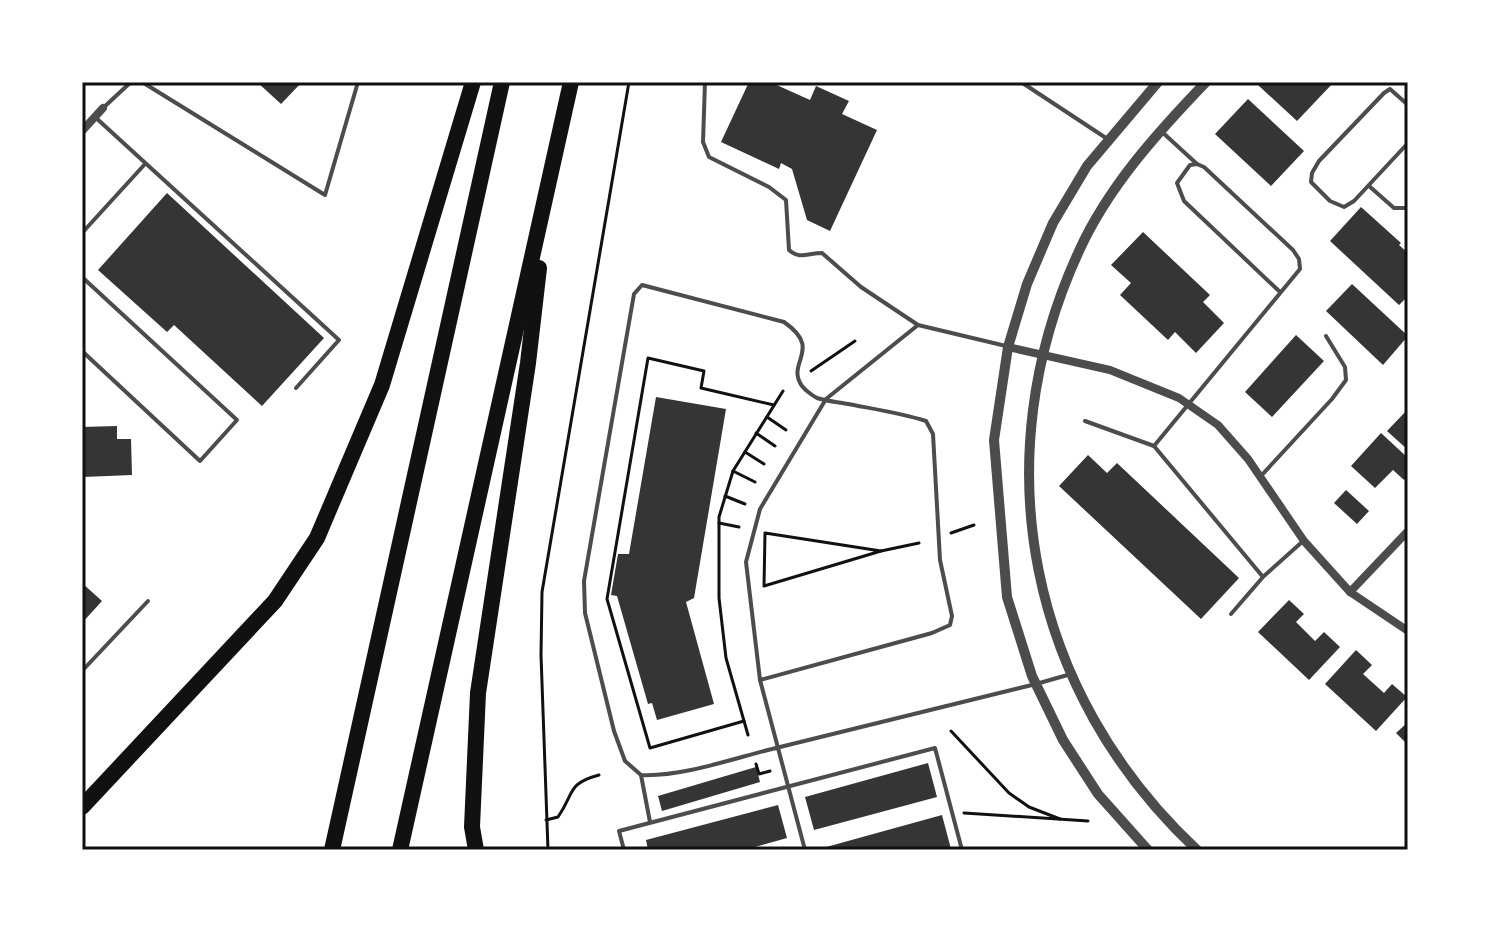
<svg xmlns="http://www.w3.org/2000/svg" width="1490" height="932" viewBox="0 0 1490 932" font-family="Quicksand,sans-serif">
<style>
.building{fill:#353535}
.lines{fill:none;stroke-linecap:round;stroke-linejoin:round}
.path{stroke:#111;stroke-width:3}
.service{stroke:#4c4c4c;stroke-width:4}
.minor{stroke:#4c4c4c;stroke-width:8}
.tertiary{stroke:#4c4c4c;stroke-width:10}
.motorway{stroke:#111;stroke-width:16}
.neatline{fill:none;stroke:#111;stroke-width:3}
</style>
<rect width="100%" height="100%" fill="#fff"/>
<!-- building -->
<g class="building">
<polygon points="257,82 302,82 281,104"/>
<polygon points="749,82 770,82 810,100 816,86 849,101 842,114 877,130 830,231 807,220 792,169 781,163 779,169 721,142"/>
<polygon points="1260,82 1334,82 1297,121 1258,85"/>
<polygon points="1248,99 1304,151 1271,186 1215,134"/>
<polygon points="167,193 324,338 262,406 174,325 167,332 98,270"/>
<polygon points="1361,207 1401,243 1399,245 1408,253 1408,296 1399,305 1330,241"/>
<polygon points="1143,232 1210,295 1203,302 1224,323 1196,353 1175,332 1168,340 1120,295 1131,283 1111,265"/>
<polygon points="1352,284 1408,336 1383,365 1326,311"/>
<polygon points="1296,335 1324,361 1272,417 1245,392"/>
<polygon points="656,397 726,409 694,598 686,602 714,704 657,720 652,703 648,704 617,596 611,595 618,554 629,554"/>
<polygon points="1408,409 1408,450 1387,431"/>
<polygon points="117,426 117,439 131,439 132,475 83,477 82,427"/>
<polygon points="1381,433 1408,458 1408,475 1404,480 1393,470 1375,488 1351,466"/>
<polygon points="1088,455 1107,473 1117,463 1239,578 1201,619 1059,486"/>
<polygon points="1346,490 1369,511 1357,524 1334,503"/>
<polygon points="82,583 102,601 82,623"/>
<polygon points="1289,600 1304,614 1296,622 1315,641 1324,632 1340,647 1309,680 1258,632"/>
<polygon points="1356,650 1372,665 1363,674 1384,693 1392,684 1407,697 1376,731 1325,684"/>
<polygon points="1408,722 1408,745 1396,733"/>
<polygon points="928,763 937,797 814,830 805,797"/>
<polygon points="756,767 760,782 662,811 658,796"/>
<polygon points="778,805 787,838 744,850 648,850 646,840"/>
<polygon points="942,815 951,849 819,850 819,849"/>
</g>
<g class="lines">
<!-- path -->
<g class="path">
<polyline points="811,371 855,341"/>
<polyline points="767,417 786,430"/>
<polyline points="756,433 775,446"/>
<polyline points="745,452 764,464"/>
<polyline points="733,471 755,482"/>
<polyline points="725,496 745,504"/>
<polyline points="719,523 739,527"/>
<polygon points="765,533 881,551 764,586"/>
<polyline points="951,533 974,525"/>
<polyline points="881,551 919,543"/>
<polyline points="744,721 650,748 607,599 648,358 704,371 701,388 774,405"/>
<polyline points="951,731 1009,793 1029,807 1060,819"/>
<polyline points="748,735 726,658 719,598 719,517 733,471 783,391"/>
<polyline points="756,764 759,774 770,771"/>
<polyline points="964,813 1088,821"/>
<path d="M546,820L558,817C575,793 566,784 599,775"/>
<polyline points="548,850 541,655 542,592 629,82"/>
</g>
<!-- service -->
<g class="service">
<polyline points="142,82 325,195 358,82"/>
<path d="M705,82L703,142L709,157L769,187L786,200L789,250C800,260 808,253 822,253L861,287L918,325L1006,346"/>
<polyline points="1021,82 1109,140"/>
<polyline points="1408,105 1390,89 1384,93 1319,161 1312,173 1311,182 1330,201 1344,207 1354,201 1408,143"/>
<polyline points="103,108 131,82"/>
<polyline points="95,117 339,340 296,388"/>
<polyline points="1161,131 1197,164"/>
<polyline points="1369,186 1394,208 1408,208"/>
<polyline points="82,233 145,164"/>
<polyline points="82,277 237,420 200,461 82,351"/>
<polyline points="1085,421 1154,446 1263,577 1231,614"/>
<polyline points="1154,446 1300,269 1299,259 1293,250 1204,167 1197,164 1190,165 1177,183 1184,201 1280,292"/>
<polyline points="1260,477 1332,399 1346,380 1345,367 1326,336"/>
<polyline points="1264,576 1302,542"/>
<polyline points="82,671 148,601"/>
<polyline points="760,680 746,562 760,509 826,399 918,325"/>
<polyline points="641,775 650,822"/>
<polyline points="624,850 619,831 935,748 962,850"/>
<path d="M805,850L760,680L932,633L950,625L952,616L940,560L933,434L926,421C901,413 874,409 848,404C838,402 826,401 817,398C813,396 805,390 802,386C785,362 824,350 784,322L642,285L634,294L584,581L585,613L614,731L625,761L641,775C684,777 737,757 780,747L1036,684L1071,674"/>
</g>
<!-- minor -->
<g class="minor">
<polyline points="82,131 103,108"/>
<polyline points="1008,347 1110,370 1179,398 1218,425 1248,459 1304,541 1350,592 1408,631"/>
<polyline points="1350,592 1408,531"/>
</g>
<!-- tertiary -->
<g class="tertiary">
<polyline points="1148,850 1098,794 1063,740 1032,676 1007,597 994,440 1008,347 1027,284 1053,223 1087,166 1158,82"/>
<path d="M1197,850C1029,693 982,461 1079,251C1108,187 1157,133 1206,82"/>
</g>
<!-- motorway -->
<g class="motorway">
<polyline points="82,807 275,601 317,538 382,385 473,82"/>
<polyline points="332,850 502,82"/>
<polyline points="400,850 571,82"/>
<polyline points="476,850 472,827 478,693 528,363 539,268"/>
</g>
</g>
<!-- border -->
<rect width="1490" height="932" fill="none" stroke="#ffffff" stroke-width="168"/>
<rect x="84" y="84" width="1322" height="764" class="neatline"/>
</svg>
